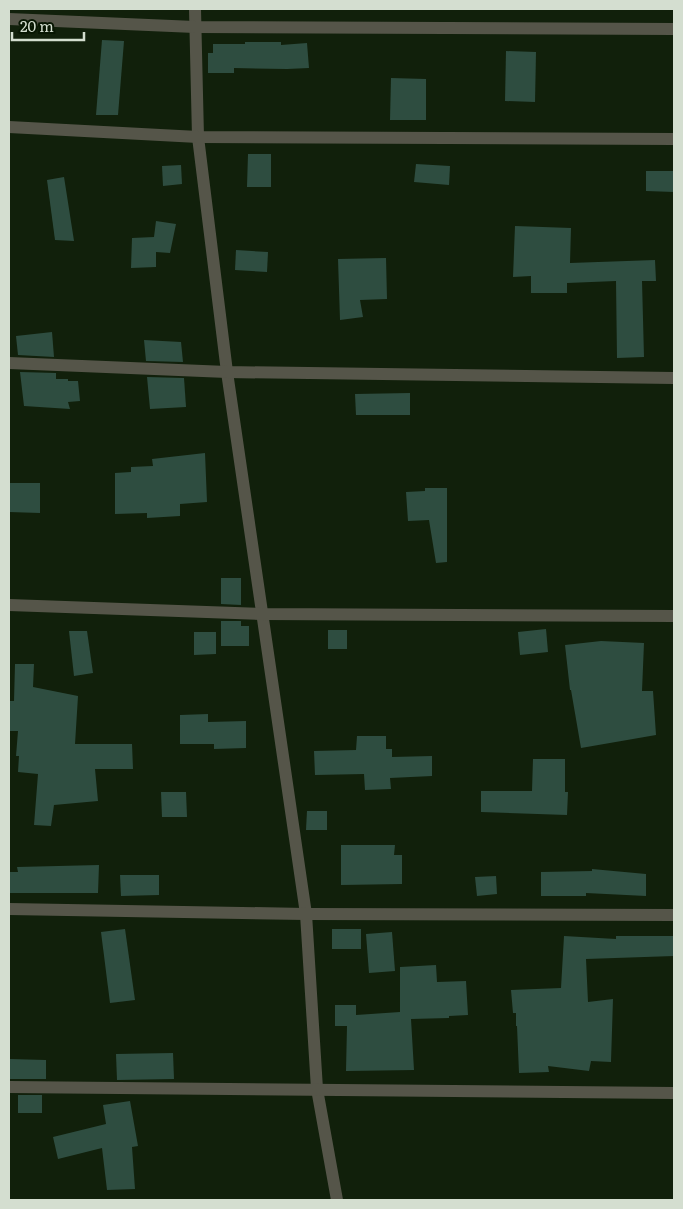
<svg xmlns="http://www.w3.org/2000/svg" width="683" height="1209" viewBox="0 0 683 1209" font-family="Literata,serif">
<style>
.building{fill:#2e4d40}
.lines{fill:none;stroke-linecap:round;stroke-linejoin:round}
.street{stroke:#555549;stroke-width:12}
</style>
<rect width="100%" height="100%" fill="#11200b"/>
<!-- building -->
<g class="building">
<polygon points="102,40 124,41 118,115 96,115"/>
<polygon points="245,42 281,42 281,45 307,43 309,68 287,69 234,68 234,73 208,73 208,53 213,53 213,44 245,44"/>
<polygon points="506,51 536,52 535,102 505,101"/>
<polygon points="391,78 426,79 426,120 390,120"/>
<polygon points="248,154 271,154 271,187 247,187"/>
<polygon points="416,164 450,166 449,185 414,182"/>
<polygon points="181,165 182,184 163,186 162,166"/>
<polygon points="646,171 674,171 674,192 646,191"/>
<polygon points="64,177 74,241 55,240 47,180"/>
<polygon points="156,221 176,224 170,253 156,252 156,267 131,268 132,238 154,237"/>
<polygon points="515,226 571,228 570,263 655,260 656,281 642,281 644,357 617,358 616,281 567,283 567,293 531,293 531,276 513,277"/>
<polygon points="236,250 268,252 267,272 235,270"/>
<polygon points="386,258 387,299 360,300 363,317 340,320 338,259"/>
<polygon points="52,332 54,357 18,355 16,336"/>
<polygon points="144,340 181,342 183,362 146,361"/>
<polygon points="20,372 56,373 56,379 68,379 68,381 78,381 80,401 68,402 70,409 24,406"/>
<polygon points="147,377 184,378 186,407 150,409"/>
<polygon points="410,393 410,415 356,415 355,394"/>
<polygon points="205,453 207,502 180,504 180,516 147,518 147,513 115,514 115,473 131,472 131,467 153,466 152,459"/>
<polygon points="9,483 40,483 40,513 9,512"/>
<polygon points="425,488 447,488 447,562 436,563 429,520 408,521 406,492 425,491"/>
<polygon points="221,578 241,578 241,605 221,604"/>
<polygon points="221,621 241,621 241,626 249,626 249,646 221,646"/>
<polygon points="546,629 548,652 520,655 518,632"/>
<rect x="328" y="630" width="19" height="19"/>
<polygon points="69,631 87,631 93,673 74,676"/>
<polygon points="194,632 216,632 216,654 194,655"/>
<polygon points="601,641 644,643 642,691 653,691 656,735 581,748 571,690 570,690 565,645"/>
<polygon points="15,664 34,664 33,687 78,696 75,744 132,744 133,769 95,769 98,801 54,805 51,826 34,825 38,774 18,772 19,756 16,756 18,731 9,731 9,701 14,701"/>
<polygon points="208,714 208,722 246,721 246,748 214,749 214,744 180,744 180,715"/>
<polygon points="357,736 386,736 386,749 392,749 392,757 432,756 432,776 390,778 391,789 365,790 364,774 315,775 314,751 356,750"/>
<polygon points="533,759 565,759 565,792 568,792 567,815 481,812 481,791 532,791"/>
<polygon points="161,792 186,792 187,817 162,817"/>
<polygon points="307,811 327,811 327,830 306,830"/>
<polygon points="341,845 395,845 394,855 402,855 402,884 341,885"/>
<polygon points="99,865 98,893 9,893 9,872 18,872 17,867"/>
<polygon points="592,869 646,874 646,896 586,893 586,896 541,896 541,872 592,871"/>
<polygon points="120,875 159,875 159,895 121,896"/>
<polygon points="496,876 497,894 477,896 475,877"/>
<polygon points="125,929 135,1000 110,1003 101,932"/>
<rect x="332" y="929" width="29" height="20"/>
<polygon points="392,932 395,971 369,973 366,934"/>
<polygon points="564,936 616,939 616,936 674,936 674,956 586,959 588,1002 613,999 611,1062 591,1061 589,1071 548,1066 549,1072 519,1073 517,1026 516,1026 516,1013 513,1013 511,990 561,988"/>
<polygon points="436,965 437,982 466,981 468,1015 449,1016 449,1018 411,1019 414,1070 346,1071 347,1026 335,1026 335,1005 356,1005 356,1015 400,1012 400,967"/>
<polygon points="173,1053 174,1079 117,1080 116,1054"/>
<polygon points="9,1059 46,1060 46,1079 9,1079"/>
<rect x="18" y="1095" width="24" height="18"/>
<polygon points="130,1101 138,1146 132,1147 135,1189 107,1190 102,1148 58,1159 53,1137 106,1124 103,1105"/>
</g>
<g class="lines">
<!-- street -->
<g class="street">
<polyline points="195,9 198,137 227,372 306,914 317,1089 337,1200"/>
<polyline points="9,19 195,27 674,29"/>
<polyline points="9,127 198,137 674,139"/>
<polyline points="9,363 227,372 674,378"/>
<polyline points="9,605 262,614 674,616"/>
<polyline points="9,909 306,914 674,915"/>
<polyline points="9,1087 674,1093"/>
</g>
</g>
<!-- border -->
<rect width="683" height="1209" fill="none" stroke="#d4ded0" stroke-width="20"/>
<!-- scale -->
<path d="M12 32v8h72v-8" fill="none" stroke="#d4ded0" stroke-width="2.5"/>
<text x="20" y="32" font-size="15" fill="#d4ded0" stroke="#081703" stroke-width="4" paint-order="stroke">20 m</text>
</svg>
